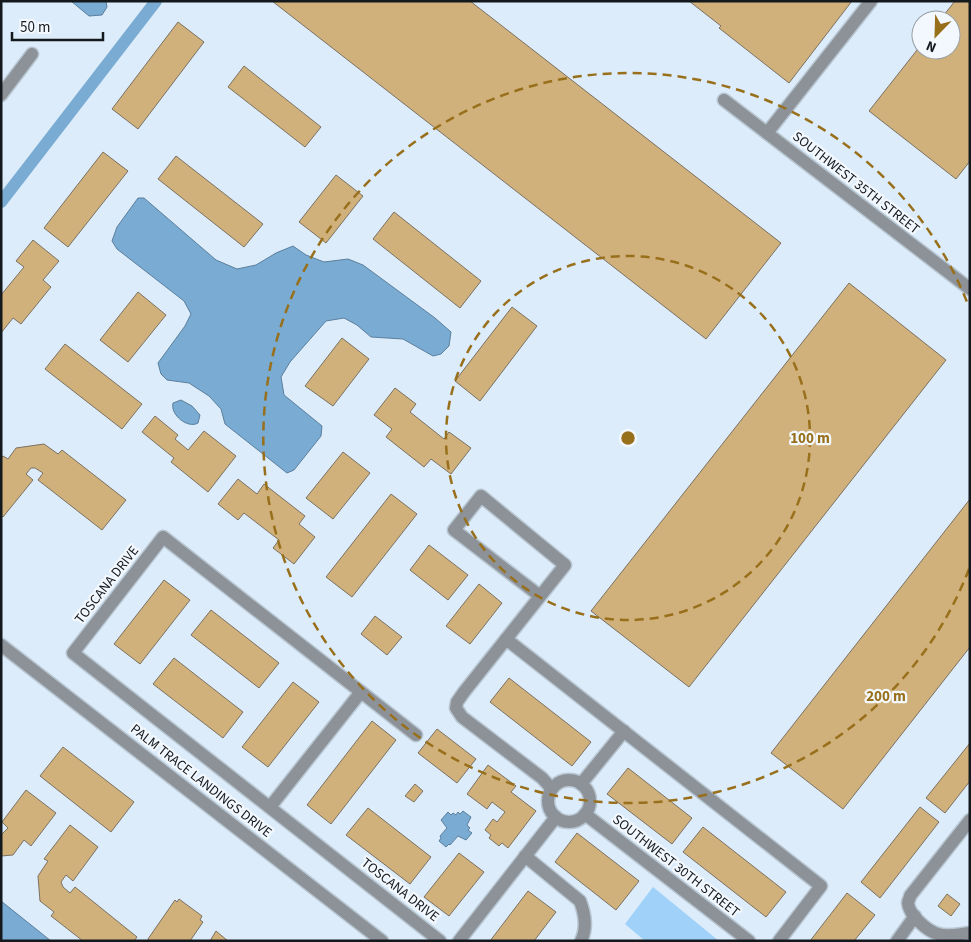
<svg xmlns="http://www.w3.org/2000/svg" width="971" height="942" viewBox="0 0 971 942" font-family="'Source Sans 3',sans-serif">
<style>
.green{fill:#9fd1f9}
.water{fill:#79abd3;stroke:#5b7f9d}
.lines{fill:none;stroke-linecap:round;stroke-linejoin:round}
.canal{stroke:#79abd3;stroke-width:12}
.building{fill:#d1b17b;stroke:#7b7162}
.minor-casing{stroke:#b8c6d2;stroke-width:15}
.minor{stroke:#8c9298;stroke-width:12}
.ring{fill:none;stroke:#986f1b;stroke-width:2.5;stroke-dasharray:9 6}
.labels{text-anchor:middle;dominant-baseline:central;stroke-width:4.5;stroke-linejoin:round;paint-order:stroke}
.street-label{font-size:14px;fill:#14191e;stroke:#f2f8fe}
.centre{fill:#986f1b;stroke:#f2f8fe;stroke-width:2.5}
.ring-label{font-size:15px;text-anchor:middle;font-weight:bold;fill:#986f1b;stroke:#f2f8fe;stroke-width:4.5;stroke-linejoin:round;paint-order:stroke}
</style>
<rect width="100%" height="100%" fill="#dcecfa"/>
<!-- green -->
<polygon class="green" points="653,887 719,941 645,941 625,924"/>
<!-- water -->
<g class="water">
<polygon points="71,1 106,1 107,7 102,15 89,16"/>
<polygon points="138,198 144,198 216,260 237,269 256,265 276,253 293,246 306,255 324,262 348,259 363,265 435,318 451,332 449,346 441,354 433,356 403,339 371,337 357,325 344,318 326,321 290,362 281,377 284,395 322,426 321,436 294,470 287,473 225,424 221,409 209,396 189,383 167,380 161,374 158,363 185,326 191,314 184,301 117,249 112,241 117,227"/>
<path d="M181,400L192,406L200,415L198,423C188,429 170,415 173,403Z"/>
<polygon points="463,811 471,817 467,825 470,828 468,830 472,833 466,840 458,836 450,845 449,844 446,847 439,841 441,838 440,836 447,828 441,820 448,812 451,815 453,813 456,815 458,812 460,814"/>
<polygon points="1,901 51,941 1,941"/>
</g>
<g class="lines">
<!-- canal -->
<polyline class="canal" points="1,202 156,1"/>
</g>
<!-- building -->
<g class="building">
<polygon points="272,1 470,1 781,243 706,339"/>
<polygon points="689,1 852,1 789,83 719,28 721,26"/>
<polygon points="955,1 970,1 970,161 956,179 869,111 921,45 921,50 951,50 951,20 940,20"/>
<polygon points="178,22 204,42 138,129 112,109"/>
<polygon points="244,66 321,127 305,147 228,87"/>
<polygon points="103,152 128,171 68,247 44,228"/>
<polygon points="176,156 263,224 244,247 158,179"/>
<polygon points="336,175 363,196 326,243 299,222"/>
<polygon points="394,212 481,281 460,308 373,239"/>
<polygon points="33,240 59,261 43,280 51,287 21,324 13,318 1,333 1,295 24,267 16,261"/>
<polygon points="849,283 946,360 689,687 591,611"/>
<polygon points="138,292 166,315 128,362 100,340"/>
<polygon points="512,307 537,326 480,401 455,381"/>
<polygon points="342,338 369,359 333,406 305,386"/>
<polygon points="65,344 142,404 122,429 45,369"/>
<polygon points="395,388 416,404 410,412 444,439 449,432 471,448 451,474 431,459 424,467 386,437 392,429 374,415"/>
<polygon points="155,416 178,435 175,439 188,450 204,431 236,456 208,492 171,462 174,458 142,432"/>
<polygon points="44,444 58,454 62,450 126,500 102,530 38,480 43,473 35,468 31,468 26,474 33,480 3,517 1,515 1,458 3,456 8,459 16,448"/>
<polygon points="343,452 370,473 333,519 306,498"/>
<polygon points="238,479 257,494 264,484 305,516 299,524 315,537 294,564 273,548 279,540 244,513 238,520 218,504"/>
<polygon points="391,494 417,514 352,597 326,577"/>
<polygon points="970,499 970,647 843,809 771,753"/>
<polygon points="429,545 468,575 448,600 410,570"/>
<polygon points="164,580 190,600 140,664 114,644"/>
<polygon points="479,584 502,603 470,644 446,626"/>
<polygon points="211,610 279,663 259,688 191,635"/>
<polygon points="375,616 402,637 387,655 361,634"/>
<polygon points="174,658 243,712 223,738 153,684"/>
<polygon points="509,678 591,742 572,766 490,702"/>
<polygon points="293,682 319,702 268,767 242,747"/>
<polygon points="372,721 396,740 331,824 307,805"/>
<polygon points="437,729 476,759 457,783 418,753"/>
<polygon points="970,743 970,781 945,813 926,798"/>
<polygon points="63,747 134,802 111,832 40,776"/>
<polygon points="488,765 516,786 511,792 536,811 508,848 502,843 499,846 489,838 491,835 485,830 493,819 497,822 505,812 492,802 487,809 467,794"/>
<polygon points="628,768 692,818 672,844 607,794"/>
<polygon points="415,784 423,791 414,802 405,796"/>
<polygon points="26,790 56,813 31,846 24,840 13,855 1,856 1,835 8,828 2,822"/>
<polygon points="920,807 939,822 880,898 861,882"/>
<polygon points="368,808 431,857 410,884 346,835"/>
<polygon points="70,825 98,847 73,881 66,875 61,882 63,887 70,893 75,887 137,937 134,941 83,941 51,916 54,912 40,901 38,876 48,861 44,859"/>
<polygon points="703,827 786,892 766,917 683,852"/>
<polygon points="577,833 639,881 616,910 555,862"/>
<polygon points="459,853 484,872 449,916 424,897"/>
<polygon points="528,891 556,912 534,941 490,941"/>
<polygon points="847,893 875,915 854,941 810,941"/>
<polygon points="947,894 960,904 951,916 938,906"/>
<polygon points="179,899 202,916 200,920 203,922 190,941 149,941 148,939 175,900 177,902"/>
<polygon points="216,931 228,941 210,941"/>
</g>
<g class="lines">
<!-- minor casing -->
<g class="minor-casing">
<g id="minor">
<polyline points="1,95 32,54"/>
<polyline points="724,100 970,289"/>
<polyline points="767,133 871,1"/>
<polyline points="540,596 454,530 481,496 565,565 464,692 457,702 456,708 462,717 542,778 552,789"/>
<polyline points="506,639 821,886 779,941"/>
<polyline points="1,645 382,941"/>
<polyline points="416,735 163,537 73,653 440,941"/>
<circle cx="569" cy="801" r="21"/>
<polyline points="581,784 624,731"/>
<polyline points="270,807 361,692"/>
<polyline points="585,814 749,941"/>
<path d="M970,820L910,896C910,898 908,901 908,903C909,915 927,931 938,934C948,937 960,934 970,933"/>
<path d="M525,856L580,901C585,914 587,929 581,941"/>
<polyline points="459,941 556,817"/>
<polyline points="897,941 915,916"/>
</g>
</g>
<!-- minor -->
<use href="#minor" class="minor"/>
</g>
<!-- distance rings -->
<g class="ring">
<circle cx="628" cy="438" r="182"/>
<path d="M969 569A365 365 0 1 1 969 307"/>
</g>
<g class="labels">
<!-- street labels -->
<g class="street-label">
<text transform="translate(856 183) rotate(38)">SOUTHWEST 35TH STREET</text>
<text transform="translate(107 585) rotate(-52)">TOSCANA DRIVE</text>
<text transform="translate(201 781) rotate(38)">PALM TRACE LANDINGS DRIVE</text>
<text transform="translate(676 866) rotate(38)">SOUTHWEST 30TH STREET</text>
<text transform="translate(400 890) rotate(38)">TOSCANA DRIVE</text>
</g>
</g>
<circle cx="628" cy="438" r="8" class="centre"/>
<g class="ring-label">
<text x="810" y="443">100 m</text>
<text x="886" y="701">200 m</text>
</g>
<!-- border -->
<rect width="971" height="942" fill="none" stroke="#14191e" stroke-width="5"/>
<!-- north arrow -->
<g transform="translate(936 35) rotate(203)"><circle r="24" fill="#f2f8fe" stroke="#999fa4"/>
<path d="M0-4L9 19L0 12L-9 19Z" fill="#986f1b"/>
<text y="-8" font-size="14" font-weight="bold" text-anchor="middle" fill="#14191e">N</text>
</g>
<!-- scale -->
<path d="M12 32v8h91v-8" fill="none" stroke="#14191e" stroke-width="2.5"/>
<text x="20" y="32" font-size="15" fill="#14191e" stroke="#f2f8fe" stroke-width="4" paint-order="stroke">50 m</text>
</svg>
